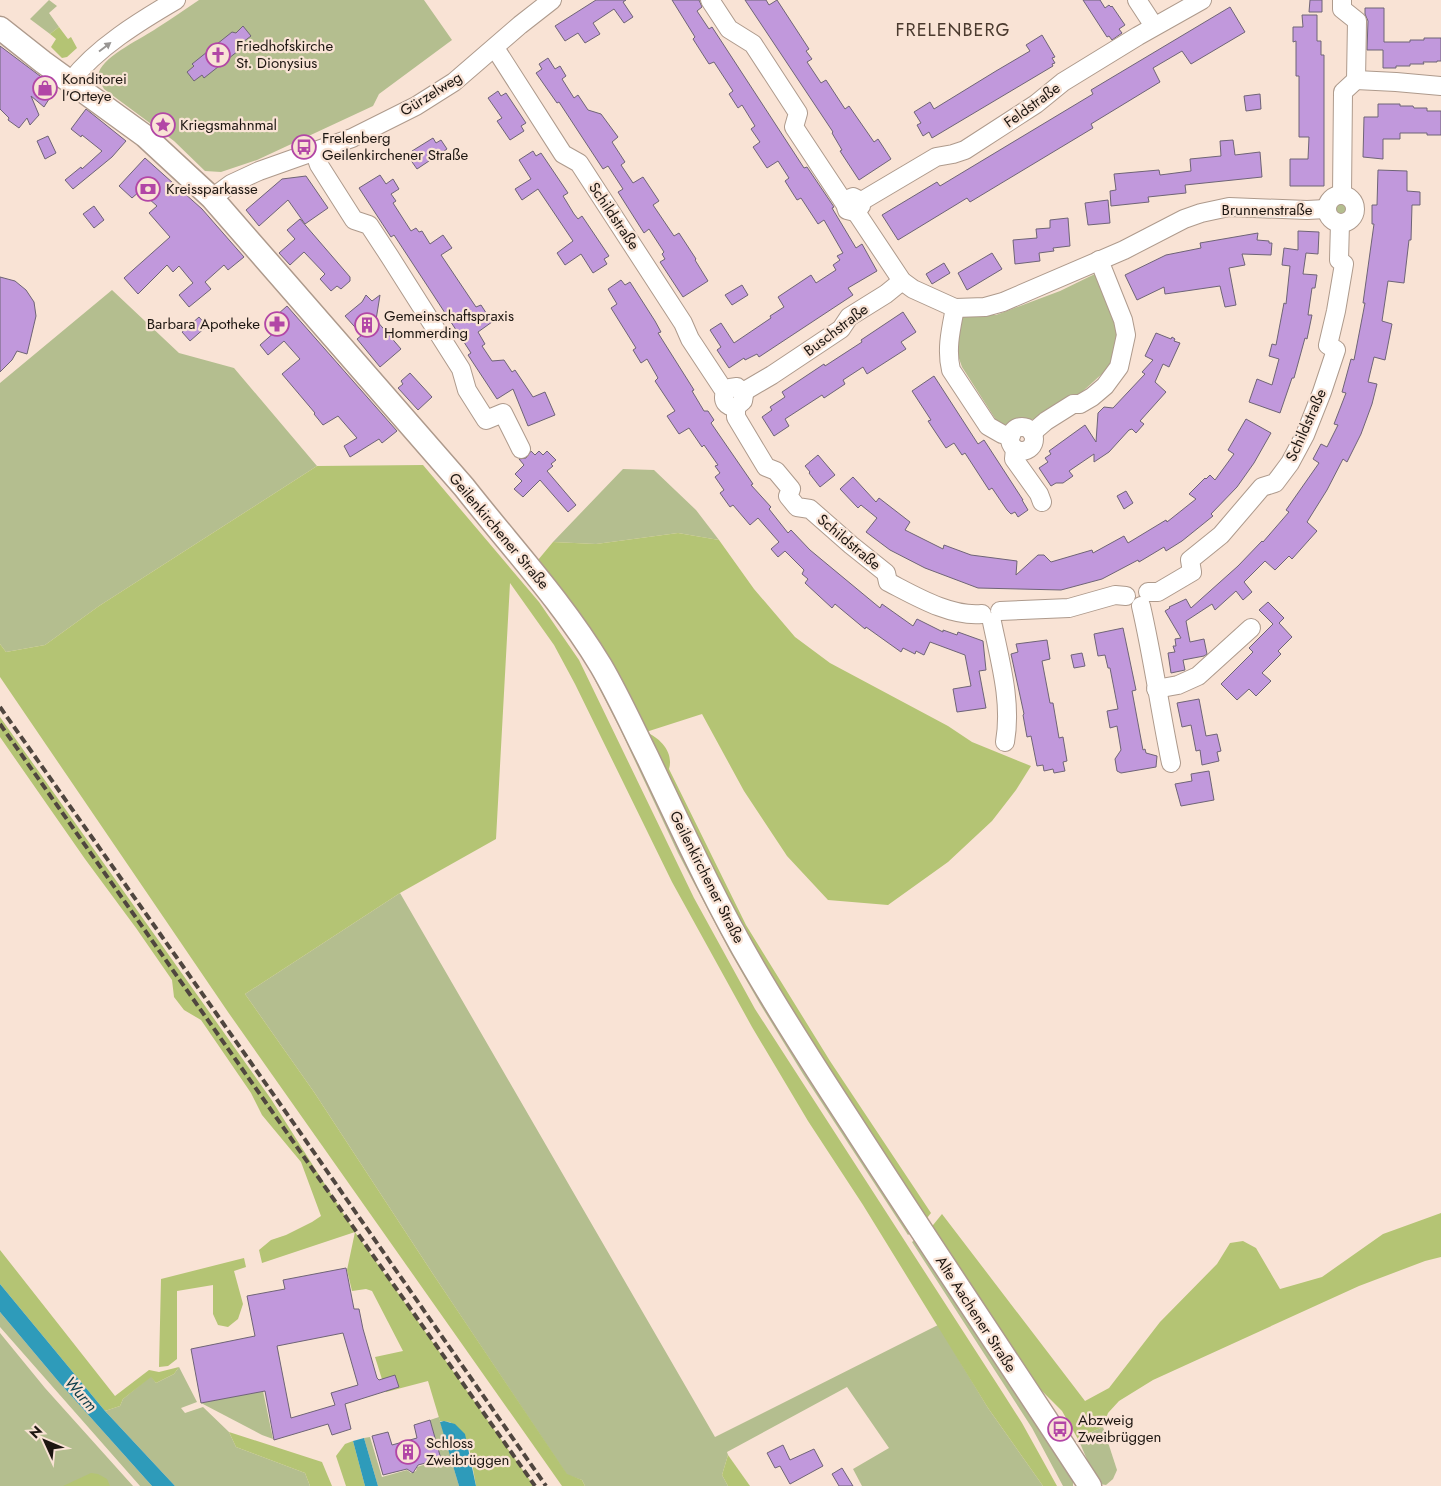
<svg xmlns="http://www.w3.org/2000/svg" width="1441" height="1486" viewBox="0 0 1441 1486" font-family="Jost,sans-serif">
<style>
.green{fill:#b4be8f}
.forest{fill:#b4c474}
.water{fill:#2e9bba}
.building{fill:#c198dc;stroke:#6f6476;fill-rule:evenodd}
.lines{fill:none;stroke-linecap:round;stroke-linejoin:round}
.minor-casing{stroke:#ae9a8c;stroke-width:20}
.major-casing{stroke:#ae9a8c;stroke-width:25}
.minor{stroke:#fff;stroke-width:18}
.major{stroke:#fff;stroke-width:22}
.rail{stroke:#50463f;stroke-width:4;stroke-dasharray:8 4;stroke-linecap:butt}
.oneway{fill:#999694}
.labels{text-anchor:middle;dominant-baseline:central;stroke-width:4.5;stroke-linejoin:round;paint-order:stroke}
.poi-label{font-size:15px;fill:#1d1611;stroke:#f9e3d5;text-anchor:start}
.street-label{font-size:15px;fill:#1d1611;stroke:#f9e3d5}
.water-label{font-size:16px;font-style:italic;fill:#0b3b48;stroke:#f9e3d5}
.quarter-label{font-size:18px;letter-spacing:1px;fill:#4a3a2e;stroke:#f9e3d5}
</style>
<rect width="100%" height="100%" fill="#f9e3d5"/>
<!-- green -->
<g class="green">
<polygon points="49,0 57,6 49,13 59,27 50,34 30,19"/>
<path d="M199,0H424L452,40L379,94L373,106L257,160L221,172L205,171L174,141L104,89C101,84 97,78 99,72C105,55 143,38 157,28C172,19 185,9 199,0Z"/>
<circle cx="1340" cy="209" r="8"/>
<polygon points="1101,271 1118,322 1114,363 1082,392 1039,418 1004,425 996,420 962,367 954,344 959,315 996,315 1060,291"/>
<polygon points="112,290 179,353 234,368 317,466 99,606 45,645 6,652 0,644 0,383"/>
<polygon points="623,469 654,470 696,510 719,540 678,533 596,544 553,542"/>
<path d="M516,563C541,591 565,620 584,653C628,728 661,808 700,885C761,1006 837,1119 912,1232L908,1235L803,1074L760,1004L729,950L678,853L620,729L581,653L553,612L513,565Z"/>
<polygon points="400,893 715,1437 938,1325 988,1408 1043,1486 862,1486 853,1469 889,1448 847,1387 727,1452 728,1455 722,1475 728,1486 585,1486 582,1480 567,1475 433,1274 314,1092 245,994"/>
<polygon points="916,1239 1073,1481 1073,1486 1063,1486 1032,1428 912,1242"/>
<polygon points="0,1312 58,1381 152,1486 140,1486 0,1327"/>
<polygon points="0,1333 45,1388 133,1486 0,1486"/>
<polygon points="179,1367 197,1402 181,1408 185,1413 203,1407 229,1432 236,1447 305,1473 310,1486 175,1486 105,1411 120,1406 123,1399 151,1376 156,1383 174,1374"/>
<polygon points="263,1391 273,1439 262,1435 201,1403"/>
<polygon points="439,1417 459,1486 378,1486 364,1438 370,1437 382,1477 407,1470 411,1473 416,1471 417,1467 441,1459 430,1420"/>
<polygon points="1103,1427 1117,1470 1113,1479 1106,1485 1100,1484 1092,1471 1079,1441 1089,1433"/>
</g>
<!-- forest -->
<g class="forest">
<polygon points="59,27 68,39 71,37 77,48 67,57 62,58 51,47 56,39 50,34"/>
<polygon points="423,465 539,602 579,660 694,898 755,1009 999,1387 1022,1423 1057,1486 1043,1486 988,1408 863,1205 808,1121 752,1027 672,882 575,684 554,645 510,583 496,839 400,893 245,994 314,1092 433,1274 567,1474 582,1480 585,1486 562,1486 228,1012 0,677 0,644 6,652 45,645 99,606 317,466"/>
<path d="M678,533L719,540L754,589L795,637L830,663L948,726L972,742L1031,766L1016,790L992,821L948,862L888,905L828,900L787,856L744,791L702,714L646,732C660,738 674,752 669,769L746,925L830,1061L931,1213L923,1223L797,1027L538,560L553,542L596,544Z"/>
<polygon points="0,717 271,1099 355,1232 534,1486 476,1486 468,1441 450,1422 440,1421 428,1381 386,1392 375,1357 403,1351 372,1291 366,1289 352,1291 347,1270 355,1232 262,1263 259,1250 271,1240 286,1235 312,1222 321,1216 301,1162 262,1115 251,1093 201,1020 184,1010 174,997 172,980 136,928 85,859 0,737"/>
<polygon points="1441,1213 1441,1257 1425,1261 1359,1286 1153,1380 1119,1401 1108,1413 1103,1427 1089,1433 1079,1441 1062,1411 1023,1372 929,1230 942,1214 1085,1401 1109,1388 1160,1322 1217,1264 1230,1243 1243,1241 1256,1248 1280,1289 1322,1277 1383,1234"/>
<polygon points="0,1250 115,1396 149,1370 159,1372 179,1367 174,1374 156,1383 151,1377 123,1399 120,1406 105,1411 0,1284"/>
<polygon points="244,1258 246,1267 234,1271 243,1304 238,1319 228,1327 218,1325 213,1314 213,1285 177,1291 177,1359 168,1366 159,1367 161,1279"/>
<polygon points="229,1432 322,1462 332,1486 310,1486 305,1473 236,1447"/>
<polygon points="353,1441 365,1486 346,1486 336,1456 345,1444"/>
<polygon points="728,1455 750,1486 728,1486 722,1475"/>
<polygon points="91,1473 98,1474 107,1479 110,1486 63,1486"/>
</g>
<!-- water -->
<g class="water">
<polygon points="0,1284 105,1411 175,1486 152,1486 58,1381 0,1312"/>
<polygon points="444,1421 455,1424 465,1434 476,1486 459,1486 440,1422"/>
<polygon points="364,1438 378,1486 365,1486 353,1441"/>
</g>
<!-- building -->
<g class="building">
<polygon points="596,0 626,0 623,2 633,17 624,23 614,9 593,23 600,34 585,43 578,33 565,41 555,26"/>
<polygon points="672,0 699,0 702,7 697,11 709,29 712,27 804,168 807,167 834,207 832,208 856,248 862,244 877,271 848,288 853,295 759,357 757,354 745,360 744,358 729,368 717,350 721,347 710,330 721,323 734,343 771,318 770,316 784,307 778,297 811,275 816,283 836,270 833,265 840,260 837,256 843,253 824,220 818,224 801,198 797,200 785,181 789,178 778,161 767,168 753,147 760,142 751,129 755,126 742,105 738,108 729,94 733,91 714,62 709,64 693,39 695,37"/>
<polygon points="745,0 766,0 769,5 777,0 809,49 806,51 812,59 807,62 821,83 826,80 845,109 849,106 874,142 878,139 891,159 859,180 840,151 842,150 832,133 833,132"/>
<polygon points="1083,0 1100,0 1105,8 1109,5 1111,7 1112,6 1125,25 1119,29 1122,33 1112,40 1109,36 1107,37"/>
<polygon points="1310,0 1322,0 1322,12 1309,12"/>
<polygon points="1230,7 1245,32 1191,64 1182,51 1153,68 1160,82 1091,124 1093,128 970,202 967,198 898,240 882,215 937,182 940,186 1093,94 1091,90"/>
<polygon points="1365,8 1384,8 1384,42 1410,42 1410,40 1424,40 1424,38 1441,38 1441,61 1437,61 1437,62 1423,62 1424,64 1410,64 1410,66 1396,66 1396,68 1383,68 1383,50 1367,50 1368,21 1365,14"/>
<polygon points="1302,15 1317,15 1317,41 1321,41 1321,55 1324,55 1324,186 1290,186 1290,159 1308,159 1309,137 1299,137 1299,76 1296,76 1296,41 1293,42 1293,27 1303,27"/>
<polygon points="243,26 251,36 243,42 243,47 204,78 202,75 194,81 187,72 194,66 192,64 232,32 236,33"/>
<polygon points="1042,35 1055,57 1052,58 1055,63 1052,64 1053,66 932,138 929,132 923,136 917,125 921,123 914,112 930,102 934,109 996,71 1030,51 1026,45"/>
<polygon points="0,46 56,88 44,107 31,96 39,115 30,125 27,118 19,128 8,120 9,118 0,109"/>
<polygon points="548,58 555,69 560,66 566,76 562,79 574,98 578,95 588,110 601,114 618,137 612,142 625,162 621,165 633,183 643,177 659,201 653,205 674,236 679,233 696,259 695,260 708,281 683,297 660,262 665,259 662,254 664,252 649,229 644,233 618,192 623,189 608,166 603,169 559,102 557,103 536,73 542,69 539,64"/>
<polygon points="498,91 501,96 506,93 526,123 521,126 524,131 510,140 497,121 502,118 488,98"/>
<polygon points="1260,94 1261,109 1246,111 1244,96"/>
<polygon points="1378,104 1400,104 1400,106 1413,106 1414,108 1427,108 1427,111 1441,111 1441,135 1427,135 1427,133 1400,133 1400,139 1383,139 1383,159 1363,157 1364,117 1378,117"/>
<polygon points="86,109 126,141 112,157 73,189 65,180 81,167 82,169 102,151 82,135 81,137 71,129"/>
<polygon points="48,136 56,153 45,159 37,141"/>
<polygon points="433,138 436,143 441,140 447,149 417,169 410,159 415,156 412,151"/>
<polygon points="1233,140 1235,155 1260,152 1262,177 1185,185 1186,193 1148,197 1149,202 1111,206 1110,191 1116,190 1114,174 1159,170 1160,175 1191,171 1190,159 1221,156 1220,141"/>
<polygon points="533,151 536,156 541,153 568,193 563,196 574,214 578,219 582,216 609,256 604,259 607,264 593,273 581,254 565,265 557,253 573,241 538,189 522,200 515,189 531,179 519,160"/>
<polygon points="145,158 202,209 244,257 228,270 224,265 205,282 211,289 189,307 179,295 193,283 179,266 173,272 167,265 138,294 124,278 170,237 149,213 157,206 140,191 132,198 119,186"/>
<polygon points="1378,170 1407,171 1407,191 1420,192 1420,205 1412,205 1411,240 1409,240 1404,283 1388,281 1382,321 1392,324 1385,360 1374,357 1368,382 1377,384 1372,404 1361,434 1347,462 1343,459 1327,490 1307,522 1317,531 1292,559 1289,556 1275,570 1265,561 1244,582 1252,592 1243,600 1236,591 1215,610 1212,604 1186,621 1190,642 1204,639 1207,654 1204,656 1183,660 1185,670 1171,673 1168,653 1175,652 1173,646 1176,646 1175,639 1181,638 1165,611 1170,608 1169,607 1186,599 1191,608 1238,566 1262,541 1263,542 1289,512 1286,510 1319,463 1313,459 1321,444 1327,447 1338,425 1334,424 1346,393 1342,392 1351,359 1354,360 1365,303 1363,303 1374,224 1372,224 1372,205 1377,205"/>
<polygon points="380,175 386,184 393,179 399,189 391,194 396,201 393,203 411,231 416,228 419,232 422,231 430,244 443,235 452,248 441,255 476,307 481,305 492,322 478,332 485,344 482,346 492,361 504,360 512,372 515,370 533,397 545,392 555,415 528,426 513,389 497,399 468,355 471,353 434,296 394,235 391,237 359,188"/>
<polygon points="306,176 328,208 305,224 288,200 259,226 246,210 282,179"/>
<polygon points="1108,200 1110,223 1088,225 1085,203"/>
<polygon points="94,206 104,220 94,228 83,214"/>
<polygon points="1068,218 1070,246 1053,248 1054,251 1039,253 1040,261 1015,264 1013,240 1037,238 1036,229 1050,228 1050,220"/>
<polygon points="300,219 350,277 350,281 341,289 337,286 331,291 320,279 325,274 304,252 290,265 279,253 295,239 287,230"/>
<polygon points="1298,231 1319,232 1318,254 1306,253 1303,274 1317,275 1315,288 1312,288 1308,315 1312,315 1307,339 1305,338 1294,378 1292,378 1280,413 1249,402 1257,379 1272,385 1279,359 1269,356 1272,344 1276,345 1284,303 1286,304 1290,266 1282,265 1284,248 1298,250"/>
<polygon points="1258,233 1257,240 1269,241 1269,243 1272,243 1271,255 1242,254 1245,265 1229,268 1236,305 1225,307 1220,286 1165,294 1164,287 1137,300 1125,275 1166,255 1201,248 1200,243"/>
<polygon points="992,253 1002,269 967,290 958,273"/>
<polygon points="944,263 950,273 932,284 926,274"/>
<polygon points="0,277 15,281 26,290 34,302 36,316 27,354 17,351 12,360 0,372"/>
<polygon points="621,280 625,285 630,282 655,321 661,332 658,333 694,390 692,391 704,411 708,411 714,420 711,423 753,484 751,485 771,507 769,509 788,533 791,530 810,550 880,608 882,604 913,626 917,619 943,632 943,630 957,635 958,632 983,641 986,670 979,671 986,708 957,712 953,689 971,686 965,655 930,642 924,655 916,651 915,654 903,648 901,652 866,627 865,629 835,604 832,608 805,583 808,579 802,574 804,570 785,551 778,557 771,549 779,542 758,518 750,525 733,505 730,507 720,493 724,490 715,477 720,473 715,466 718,465 704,445 702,447 689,428 679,434 667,416 675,411 655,381 658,378 647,359 641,363 633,350 636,348 611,308 617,304 608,289"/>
<polygon points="742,285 748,295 732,305 725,295"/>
<polygon points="366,295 372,301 380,295 376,320 401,349 380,367 357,339 362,335 345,316 362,302"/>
<polygon points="287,306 397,431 382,443 379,439 350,457 344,446 357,438 338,416 323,425 314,414 315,413 282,374 300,359 284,341 268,355 260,345 276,331 268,323"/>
<polygon points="903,312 916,332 901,342 906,349 867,374 863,367 843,380 845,384 824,398 822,395 785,419 789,426 774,436 762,417 772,410 770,407 785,397 782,392 824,364 825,366 862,342 861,340"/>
<polygon points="199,317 207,326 190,341 182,332"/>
<polygon points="1156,333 1171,339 1172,337 1175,339 1174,341 1180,343 1169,367 1163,364 1155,382 1166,392 1140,421 1144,424 1136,433 1132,429 1129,430 1109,452 1094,462 1094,454 1069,471 1073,476 1063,483 1056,483 1051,486 1039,468 1048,462 1045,458 1051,454 1049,451 1085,425 1096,442 1098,413 1104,407 1113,408 1145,374 1142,372 1153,360 1145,356"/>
<polygon points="410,373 432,397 418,410 398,388 403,384 401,381"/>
<polygon points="934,376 978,444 984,440 1023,500 1022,500 1028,510 1018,517 1015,512 1011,514 1007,510 992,488 989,490 965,453 962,455 954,443 946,448 928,421 931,420 912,391"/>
<polygon points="1246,419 1271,433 1254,463 1237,487 1211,514 1213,516 1182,541 1166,551 1164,547 1139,562 1138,560 1102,579 1061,590 978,588 925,568 890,550 866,532 877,518 861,505 858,508 840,489 853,477 876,502 879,498 910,522 905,530 943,549 944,545 971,555 1017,561 1016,575 1038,555 1044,555 1051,562 1092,550 1093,553 1124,536 1128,543 1166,520 1167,522 1196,499 1189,494 1205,478 1206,479 1210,475 1215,480 1234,454 1228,450"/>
<polygon points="531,451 535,455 539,451 543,455 547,451 556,460 551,464 553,466 547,471 576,505 568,512 540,480 523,497 514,489 522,481 515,474 524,465 519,459 526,458"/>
<polygon points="818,455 835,475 820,487 809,473 810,472 805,466"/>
<polygon points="1126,491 1133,503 1124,509 1117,496"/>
<polygon points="1268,602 1284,618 1279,623 1292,637 1278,651 1281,654 1262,673 1271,681 1256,696 1249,689 1237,700 1221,684 1253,652 1249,648 1273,624 1259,610"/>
<polygon points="1123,628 1136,690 1132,691 1143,750 1145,749 1146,753 1157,756 1156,767 1121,773 1117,771 1115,759 1121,750 1117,726 1110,728 1107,711 1118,709 1110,668 1108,668 1105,655 1098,656 1094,634"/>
<polygon points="1047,640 1050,659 1042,661 1050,703 1053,703 1059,738 1063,737 1067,761 1063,762 1065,771 1054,773 1053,769 1044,771 1043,765 1037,766 1031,736 1027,737 1023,715 1024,714 1011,654 1018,652 1016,644"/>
<polygon points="1082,653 1085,666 1074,668 1071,655"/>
<polygon points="1199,699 1206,736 1217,734 1221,751 1217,752 1219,761 1202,765 1200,750 1196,751 1191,725 1182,727 1177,703"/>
<polygon points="1209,771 1214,800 1181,806 1175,784 1192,781 1191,774"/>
<path d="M346,1268L354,1309H359L363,1329L377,1378L379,1380L395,1375L399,1387L345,1404L351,1429L332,1435L328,1424L274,1440L265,1391L201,1403L191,1349L255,1336L247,1296L285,1289L283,1280ZM343,1333L358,1385L331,1393L335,1405L291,1418L277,1346Z"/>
<polygon points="430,1420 441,1459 418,1465 413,1473 407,1469 383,1475 372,1436 388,1432 392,1445 417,1438 414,1425"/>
<polygon points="783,1445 790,1460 814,1449 823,1466 790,1484 780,1466 775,1468 767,1453"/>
<polygon points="842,1468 853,1486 839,1486 832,1474"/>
</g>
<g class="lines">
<!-- minor casing -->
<g class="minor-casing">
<g id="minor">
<polyline points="710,0 729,29 753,44 798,113 794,127 845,204 847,210 855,212 861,206 859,200 853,197 848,199 845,204"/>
<polyline points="1137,0 1154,26"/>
<polyline points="1342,0 1342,9 1357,21 1356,80 1343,92 1342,195"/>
<path d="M495,48L563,154L579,163L683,323L690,339L725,392C722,401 726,407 736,407L743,401L744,395L737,387L730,388L725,392"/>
<polyline points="1356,80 1396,82 1441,86"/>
<path d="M71,81C96,48 140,21 176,0"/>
<polyline points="314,151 319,165 354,220 369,225 390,257 461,369 467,390 486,420 503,413 521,449"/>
<circle cx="1341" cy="209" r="14"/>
<polyline points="212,198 231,184 259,171 352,138 416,106 454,82 520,25 552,0"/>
<polyline points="860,202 936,157 953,154 965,150 1036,104 1063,82 1138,36 1202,0"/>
<polyline points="856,212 902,281 913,289 955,308 985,307 1003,302 1124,250 1184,219 1201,213 1229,207 1307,210 1326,209"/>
<path d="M955,308C951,329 946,349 951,370L988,426L1002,434L1011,436"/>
<polyline points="743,392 772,375 841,329 849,317 886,294 902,281"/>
<path d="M736,407V417L766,467L776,471L791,489L788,496L797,507L810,509L851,545L886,573L888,582L890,583C917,597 951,617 982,614"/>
<circle cx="1022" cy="439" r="12"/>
<polyline points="1032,433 1046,421 1073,404 1080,404 1092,397 1105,386 1119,367 1126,335 1123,320 1099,260"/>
<polyline points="1015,449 1014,459 1039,494 1042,502"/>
<polyline points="1148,592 1158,592 1192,572 1190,560 1221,535 1262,487 1275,483 1290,463 1305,435 1322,392 1336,350 1328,345 1336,311 1344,264 1339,260 1340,223"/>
<path d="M1141,606C1153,658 1160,710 1171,763"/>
<polyline points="1000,611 1069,608 1115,595 1126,596"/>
<path d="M992,622C1000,661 1012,702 1005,742"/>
<polyline points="1156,689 1178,685 1198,676 1251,628"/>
</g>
</g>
<!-- major casing -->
<g class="major-casing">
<path id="major" d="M0,28L43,62L145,136L212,198L464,487C511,547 561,600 601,666C618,695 632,726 647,756C681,827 714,900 754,968C785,1021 818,1072 852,1124C930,1245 1011,1365 1090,1486"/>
</g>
<!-- minor -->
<use href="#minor" class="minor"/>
<!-- major -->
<use href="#major" class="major"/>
<!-- rail -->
<g class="rail">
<polyline points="0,707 297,1128 546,1486"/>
<polyline points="0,724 535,1486"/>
</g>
</g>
<!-- one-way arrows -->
<defs><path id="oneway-solid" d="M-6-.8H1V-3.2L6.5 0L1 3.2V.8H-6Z" transform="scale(1.25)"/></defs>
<use class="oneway" href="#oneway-solid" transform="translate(105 47) rotate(-37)"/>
<!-- icons -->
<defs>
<g id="church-ring" transform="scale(1.25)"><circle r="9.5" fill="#f9e3d5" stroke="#b246a6" stroke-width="1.5"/><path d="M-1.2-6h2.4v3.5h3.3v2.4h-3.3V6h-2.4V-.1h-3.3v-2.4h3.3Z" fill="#b246a6"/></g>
<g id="shop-ring" transform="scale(1.25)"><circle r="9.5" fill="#f9e3d5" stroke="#b246a6" stroke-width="1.5"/><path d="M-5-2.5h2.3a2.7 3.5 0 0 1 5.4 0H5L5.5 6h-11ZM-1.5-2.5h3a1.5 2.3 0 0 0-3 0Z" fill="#b246a6"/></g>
<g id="sight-ring" transform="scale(1.25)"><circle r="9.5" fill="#f9e3d5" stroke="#b246a6" stroke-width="1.5"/><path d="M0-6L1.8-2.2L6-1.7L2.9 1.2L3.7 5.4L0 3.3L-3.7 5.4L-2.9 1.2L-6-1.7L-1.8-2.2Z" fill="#b246a6"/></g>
<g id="bus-ring" transform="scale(1.25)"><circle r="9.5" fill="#f9e3d5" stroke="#b246a6" stroke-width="1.5"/><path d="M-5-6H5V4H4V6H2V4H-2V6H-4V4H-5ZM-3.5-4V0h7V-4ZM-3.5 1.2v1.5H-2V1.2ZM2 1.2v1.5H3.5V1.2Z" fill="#b246a6"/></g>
<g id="bank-ring" transform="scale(1.25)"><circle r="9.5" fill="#f9e3d5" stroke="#b246a6" stroke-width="1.5"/><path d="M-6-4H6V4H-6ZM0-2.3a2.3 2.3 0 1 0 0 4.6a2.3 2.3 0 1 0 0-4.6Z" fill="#b246a6"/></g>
<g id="pharmacy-ring" transform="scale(1.25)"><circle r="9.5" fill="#f9e3d5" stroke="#b246a6" stroke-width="1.5"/><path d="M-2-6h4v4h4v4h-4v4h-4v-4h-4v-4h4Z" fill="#b246a6"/></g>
<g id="building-ring" transform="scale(1.25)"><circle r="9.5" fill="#f9e3d5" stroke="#b246a6" stroke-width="1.5"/><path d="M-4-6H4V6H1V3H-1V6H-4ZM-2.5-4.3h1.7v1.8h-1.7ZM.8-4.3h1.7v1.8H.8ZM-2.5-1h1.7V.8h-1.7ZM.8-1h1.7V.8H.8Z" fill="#b246a6"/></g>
</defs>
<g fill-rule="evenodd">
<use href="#church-ring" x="218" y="55"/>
<use href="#shop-ring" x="45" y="88"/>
<use href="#sight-ring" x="163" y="125"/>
<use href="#bus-ring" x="304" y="147"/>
<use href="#bank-ring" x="148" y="189"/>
<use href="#pharmacy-ring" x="277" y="324"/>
<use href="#building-ring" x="367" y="325"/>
<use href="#bus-ring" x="1060" y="1429"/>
<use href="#building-ring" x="408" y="1452"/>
</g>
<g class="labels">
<!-- poi labels -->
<g class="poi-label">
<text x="236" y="46">Friedhofskirche<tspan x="236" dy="17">St. Dionysius</tspan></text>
<text x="62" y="79">Konditorei<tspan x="62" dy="17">l'Orteye</tspan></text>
<text x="180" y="125">Kriegsmahnmal</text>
<text x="322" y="138">Frelenberg<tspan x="322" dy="17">Geilenkirchener Straße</tspan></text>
<text x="166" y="189">Kreissparkasse</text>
<text x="384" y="316">Gemeinschaftspraxis<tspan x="384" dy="17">Hommerding</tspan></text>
<text x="260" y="324" text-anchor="end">Barbara Apotheke</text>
<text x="1078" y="1420">Abzweig<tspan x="1078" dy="17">Zweibrüggen</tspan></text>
<text x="426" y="1443">Schloss<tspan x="426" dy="17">Zweibrüggen</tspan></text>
</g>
<!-- street labels -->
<g class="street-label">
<text transform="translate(431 94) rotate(-32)">Gürzelweg</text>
<text transform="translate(1032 105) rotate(-36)">Feldstraße</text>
<text x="1267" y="210">Brunnenstraße</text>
<text transform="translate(614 216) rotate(56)">Schildstraße</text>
<text transform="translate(836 330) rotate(-37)">Buschstraße</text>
<text transform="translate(1306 425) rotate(-66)">Schildstraße</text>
<text transform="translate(499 531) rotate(50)">Geilenkirchener Straße</text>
<text transform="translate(849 542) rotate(40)">Schildstraße</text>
<text transform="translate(707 877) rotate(63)">Geilenkirchener Straße</text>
<text transform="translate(976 1314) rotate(57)">Alte Aachener Straße</text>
</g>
<!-- water labels -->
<g class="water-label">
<text transform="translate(81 1394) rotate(49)">Wurm</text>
</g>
<!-- quarter labels -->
<g class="quarter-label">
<text x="953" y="30">FRELENBERG</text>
</g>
</g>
<!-- north arrow -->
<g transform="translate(45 1441) rotate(314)" stroke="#f9e3d5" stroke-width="4" paint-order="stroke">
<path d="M0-4L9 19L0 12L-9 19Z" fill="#1d1611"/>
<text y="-8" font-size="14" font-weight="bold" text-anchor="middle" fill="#1d1611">N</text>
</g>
</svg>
